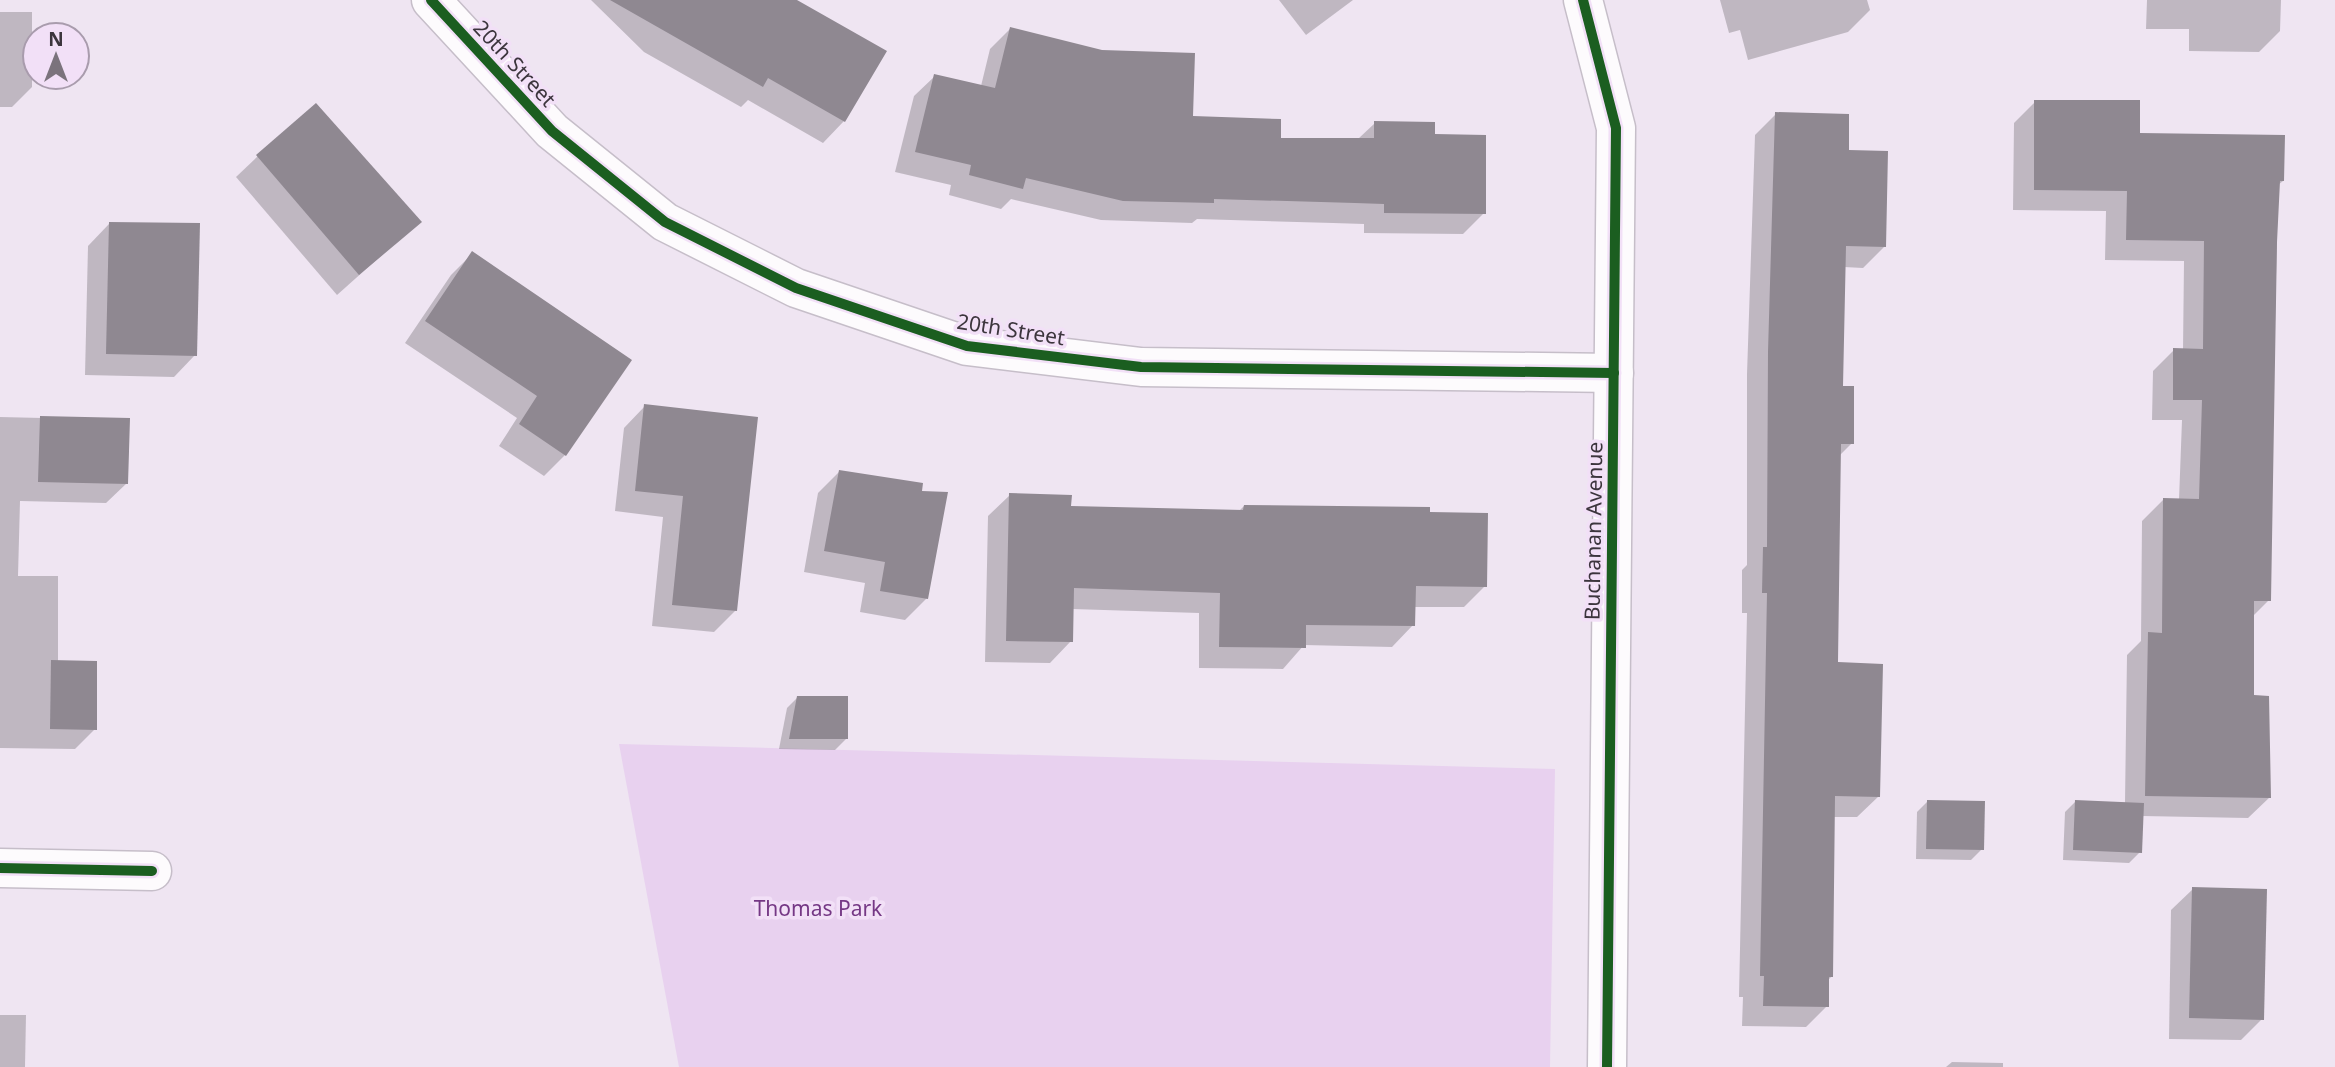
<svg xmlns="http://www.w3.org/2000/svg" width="2335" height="1067" viewBox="0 0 2335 1067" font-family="'Noto Sans',sans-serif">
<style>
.green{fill:#e8d1ef}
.shadow{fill:#0003}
.building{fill:#8f8891}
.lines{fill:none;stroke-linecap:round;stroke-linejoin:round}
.minor-casing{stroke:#c6bec9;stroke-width:41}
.minor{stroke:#fdfbfd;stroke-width:38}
.cycleway-casing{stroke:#f2e0f7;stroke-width:15}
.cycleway{stroke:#1b5e20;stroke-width:10}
.labels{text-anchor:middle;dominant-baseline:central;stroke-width:7;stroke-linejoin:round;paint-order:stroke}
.street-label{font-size:21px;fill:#3c353d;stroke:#f2e0f7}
.park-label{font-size:21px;fill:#753885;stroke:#f2e0f7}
</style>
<rect width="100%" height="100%" fill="#efe5f2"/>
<!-- green -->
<polygon class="green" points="619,744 1555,769 1550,1067 679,1067"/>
<!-- shadow -->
<g class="shadow">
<polygon points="591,0 793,0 844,121 823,143 748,100 741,107 644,52"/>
<polygon points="1279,0 1353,0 1306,35"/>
<polygon points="1720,0 1867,0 1870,10 1848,32 1748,60 1740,30 1729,33"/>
<polygon points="2147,0 2281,0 2280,31 2259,52 2189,51 2189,29 2146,29"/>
<polygon points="0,12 32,12 32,87 12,107 0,107"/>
<polygon points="1010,29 1191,118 1279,139 1358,139 1375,123 1433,135 1484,213 1463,234 1364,233 1364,224 1333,223 1197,219 1192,223 1101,220 1011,199 1001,209 949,195 951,185 895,172 914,96 935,76 981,86 990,49"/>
<polygon points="2035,102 2283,181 2278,185 2269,600 2252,617 2252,697 2270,797 2248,818 2142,816 2140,852 2129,863 2063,860 2065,812 2076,801 2125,803 2127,655 2141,641 2142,521 2163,500 2179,500 2182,420 2152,420 2153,371 2174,350 2183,350 2184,261 2105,260 2106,211 2013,210 2014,123"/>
<polygon points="1776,114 1847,152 1884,247 1863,268 1844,267 1841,387 1852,443 1839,456 1836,663 1879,796 1857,817 1833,817 1832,976 1827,981 1827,1006 1806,1027 1742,1026 1743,997 1739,997 1747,613 1742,613 1742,570 1747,565 1747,374 1755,135"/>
<polygon points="258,156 420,221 337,295 236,177"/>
<polygon points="109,224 195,355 174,377 85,375 88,246"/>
<polygon points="473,253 565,455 544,476 499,446 517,418 405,343 451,275"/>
<polygon points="645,406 736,610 714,632 652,626 663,517 615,511 624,428"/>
<polygon points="0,417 128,420 127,483 106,503 20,501 18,576 58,576 58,662 95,729 75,749 0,748"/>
<polygon points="840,471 927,598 905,620 860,612 865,583 804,572 818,493"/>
<polygon points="1010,495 1069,507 1239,511 1244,506 1428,514 1485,586 1464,607 1414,607 1413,625 1392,647 1304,645 1283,669 1199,668 1199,613 1072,609 1071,641 1050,663 985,662 988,516"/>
<polygon points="798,697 846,739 835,750 779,749 787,708"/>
<polygon points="1928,801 1982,849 1971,860 1916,859 1917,812"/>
<polygon points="2193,889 2262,1019 2241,1040 2169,1039 2171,910"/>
<polygon points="0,1015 26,1015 25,1067 0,1067"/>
<polygon points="1952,1062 2003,1063 2003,1067 1946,1067"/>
</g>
<!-- building -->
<g class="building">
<polygon points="610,0 797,0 887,51 845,122 768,78 763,87"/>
<polygon points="1010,27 1102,50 1195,53 1193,116 1281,119 1281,138 1374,138 1374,121 1435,122 1435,134 1486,135 1486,214 1384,213 1384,204 1355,203 1214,199 1214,203 1123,201 1026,178 1023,189 969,175 971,165 915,152 934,74 995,88"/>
<polygon points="2034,100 2140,100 2140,133 2285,135 2284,181 2280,181 2277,242 2271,601 2254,601 2254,695 2269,696 2271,798 2145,796 2148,632 2162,633 2163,498 2199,499 2202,400 2173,400 2173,348 2203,349 2204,241 2126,240 2127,191 2034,190"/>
<polygon points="316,103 422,222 359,275 256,155"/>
<polygon points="1775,112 1849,114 1849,150 1888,151 1886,247 1846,246 1843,386 1854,386 1854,444 1841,444 1838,662 1883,664 1880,797 1835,796 1833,977 1829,977 1829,1007 1763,1006 1764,976 1760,976 1767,593 1762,593 1763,547 1767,547 1768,352"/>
<polygon points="109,222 200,223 197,356 106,354"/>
<polygon points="472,251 632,360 566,456 519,424 537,396 425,321"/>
<polygon points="644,404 758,417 737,611 672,605 683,496 635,491"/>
<polygon points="40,416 130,418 128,484 38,482"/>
<polygon points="839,470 923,483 922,491 948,492 928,599 880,591 885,562 824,551"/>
<polygon points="1009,493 1072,495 1071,506 1243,510 1244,505 1430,507 1430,512 1488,513 1487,587 1416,586 1415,626 1306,625 1306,648 1219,647 1220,593 1074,588 1073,642 1006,641"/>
<polygon points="51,660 97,661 97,730 50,729"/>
<polygon points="797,696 848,696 848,739 789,739"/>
<polygon points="1927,800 1985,801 1984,850 1926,849"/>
<polygon points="2075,800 2144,803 2142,853 2073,850"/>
<polygon points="2192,887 2267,889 2264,1020 2189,1018"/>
</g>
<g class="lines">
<!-- minor casing -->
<g class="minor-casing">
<g id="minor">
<polyline points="431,0 552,131 665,222 796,288 967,346 1141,367 1614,373"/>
<polyline points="1583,0 1616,128 1607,1067"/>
<polyline points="0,868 152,871"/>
</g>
</g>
<!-- minor -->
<use href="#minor" class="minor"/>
<!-- cycleway casing -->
<g class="cycleway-casing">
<g id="cycleway">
<polyline points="431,0 552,131 665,222 796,288 967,346 1141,367 1614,373"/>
<polyline points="1583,0 1616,128 1607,1067"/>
<polyline points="0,868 152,871"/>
</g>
</g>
<!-- cycleway -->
<use href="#cycleway" class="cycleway"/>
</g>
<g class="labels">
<!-- street labels -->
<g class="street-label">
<text transform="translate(515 63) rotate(47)">20th Street</text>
<text transform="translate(1011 329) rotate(9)">20th Street</text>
<text transform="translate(1593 531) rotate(-89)">Buchanan Avenue</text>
</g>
<!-- park labels -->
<g class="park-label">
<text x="818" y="908">Thomas Park</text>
</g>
</g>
<!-- north arrow -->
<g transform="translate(56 56)"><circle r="33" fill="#f2e0f7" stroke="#a99cad" stroke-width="2"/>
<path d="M0-5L12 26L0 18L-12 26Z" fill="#7b737c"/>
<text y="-10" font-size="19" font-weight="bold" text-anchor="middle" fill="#3c353d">N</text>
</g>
</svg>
